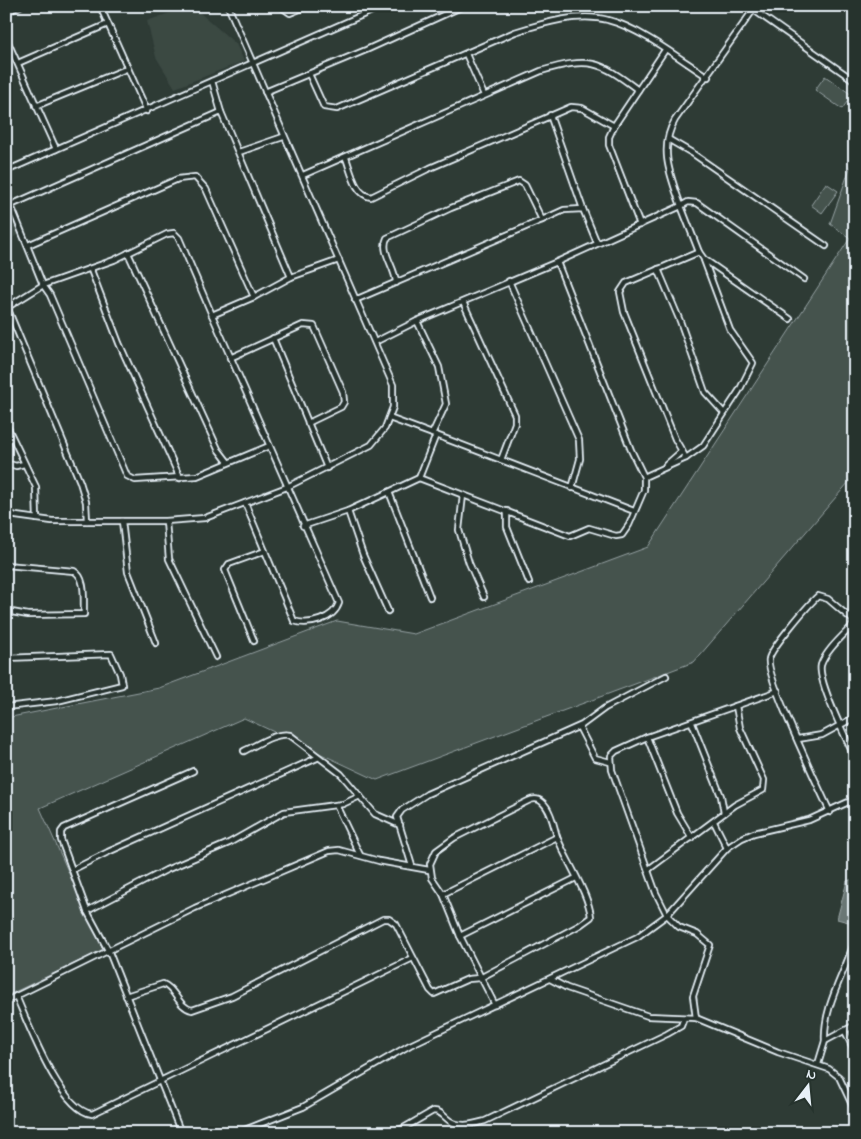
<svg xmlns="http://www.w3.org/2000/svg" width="861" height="1139" viewBox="0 0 861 1139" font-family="'Indie Flower',sans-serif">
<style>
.built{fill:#3b4843}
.green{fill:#45524e;stroke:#96a2a3}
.water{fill:#6b7775;stroke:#9da8a9}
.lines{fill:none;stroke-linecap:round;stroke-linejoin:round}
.street-casing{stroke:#e8f1f8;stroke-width:8}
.street{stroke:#26332d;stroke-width:4.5}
</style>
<rect width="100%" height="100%" fill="#2e3b35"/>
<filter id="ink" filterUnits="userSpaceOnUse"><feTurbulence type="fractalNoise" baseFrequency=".02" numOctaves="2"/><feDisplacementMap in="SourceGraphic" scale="10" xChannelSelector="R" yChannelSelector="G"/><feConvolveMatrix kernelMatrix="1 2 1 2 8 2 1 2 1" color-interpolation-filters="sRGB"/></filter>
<g filter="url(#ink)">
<!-- built -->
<g class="built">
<polygon points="189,6 192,6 236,44 244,61 175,88 156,57 147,21"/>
<polygon points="6,200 21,234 6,240"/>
</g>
<!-- green -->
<g class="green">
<polygon points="825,76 852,95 842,109 815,90"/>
<polygon points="855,154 855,475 694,662 377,780 244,718 40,808 103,950 6,996 6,718 159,688 337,621 414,634 648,547 850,238 830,224"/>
<polygon points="826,183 838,191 822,213 811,205"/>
</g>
<!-- water -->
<polygon class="water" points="853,879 855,880 855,913 852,923 837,919 847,881"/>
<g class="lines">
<!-- street casing -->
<g class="street-casing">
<g id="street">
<polyline points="100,6 147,111"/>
<polyline points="280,6 290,13 307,6"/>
<polyline points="748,6 855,81"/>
<polyline points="6,12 20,6"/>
<polyline points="6,38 56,149"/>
<polyline points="466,54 484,95"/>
<polyline points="18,63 108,24"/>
<path d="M309,74L324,107L337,109L515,32C543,23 579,12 608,20C640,28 680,59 708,77"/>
<polyline points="212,81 221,112 291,277"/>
<polyline points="265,92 366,50 463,6"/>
<polyline points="36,106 126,69"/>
<polyline points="550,115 583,209"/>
<polyline points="668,139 692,153 826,246"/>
<polyline points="239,152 283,137"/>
<path d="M346,158C351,171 355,195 371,197L430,168L571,107L582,108L614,126"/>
<polyline points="6,171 383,6"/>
<path d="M303,175L541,71C590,57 598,60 638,90"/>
<polyline points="6,193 43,285 50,295 127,476 135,480 197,476 269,446"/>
<polyline points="11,205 221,112"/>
<polyline points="640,225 609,145 609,137 614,126 665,50"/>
<polyline points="28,245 178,179 195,177 206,189 254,297"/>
<polyline points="128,253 218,449 228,462"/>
<polyline points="658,269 680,321 705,392 724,413"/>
<polyline points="91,270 119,343 180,478"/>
<polyline points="509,281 579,440 580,459 572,488"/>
<path d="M396,283C396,268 380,252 387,238L451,208L519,181L525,185L542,220L564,210L583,209L597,243"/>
<polyline points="355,300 542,220"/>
<polyline points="463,302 515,415 515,423 501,460"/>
<polyline points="7,307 80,482 86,502 87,521"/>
<polyline points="6,308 43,285 114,260 167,234 174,233 179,238 212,315"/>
<polyline points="790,319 704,259 699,252 681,206 688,202 697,203 804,279"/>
<polyline points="417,321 439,367 446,404 432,434"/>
<polyline points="273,338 327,468"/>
<path d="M375,342L417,321L557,262L681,206C671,177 658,149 675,120L756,6"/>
<polyline points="230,358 303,325 314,326 343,392 344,402 341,407 308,423"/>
<polyline points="389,418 435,435"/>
<polyline points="6,424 36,487 37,519"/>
<polyline points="686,458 675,439 624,312 620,292 626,283 699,252"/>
<polyline points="6,463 16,466 24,464"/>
<polyline points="666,465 682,451"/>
<polyline points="644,477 686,458 703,446 739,391 753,363 730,330 704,260"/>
<polyline points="419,478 436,435 634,511"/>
<polyline points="389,492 430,597"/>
<polyline points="463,495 459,530 469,563 484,597"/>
<path d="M245,503L294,621C309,626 334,619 339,603L212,315L254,297L291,277L339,260"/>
<polyline points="348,511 363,555 388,611"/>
<polyline points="507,511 507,527 529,582"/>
<polyline points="6,512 16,516 52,521 166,521 205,518 287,487 371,445 385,428 393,407 393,385 228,6"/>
<polyline points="122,521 128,572 156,643"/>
<polyline points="166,521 169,559 216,657"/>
<polyline points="303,526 348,511 419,478 570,536 589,528 616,536 622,535 629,525 644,490 644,477 631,450 557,262"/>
<path d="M6,565L74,571C87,578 83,601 84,614L28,615L6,611"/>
<path d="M855,623C844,635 826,650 821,665C817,681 847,740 855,758"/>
<polyline points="254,641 225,570 229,564 265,551"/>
<polyline points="6,658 111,654 120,674 122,685 57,701 6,707"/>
<polyline points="692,723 721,796 724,813"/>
<polyline points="579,727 595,758 610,762"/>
<polyline points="647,737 677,813 692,838"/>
<polyline points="798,739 822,735 855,717"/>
<path d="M244,751C257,745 275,732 290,735L341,774L375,814L400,825"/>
<polyline points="336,805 360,855"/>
<path d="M830,812C820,790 765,676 769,659C771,648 809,604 818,596L828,599L855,622"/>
<polyline points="714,822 727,848"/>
<polyline points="412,866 397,817 402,810 427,794 582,725 605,708 666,676"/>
<polyline points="649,869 735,805 763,790 764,780 740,728 736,706"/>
<polyline points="72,870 108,852 317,758"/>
<polyline points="443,894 557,837"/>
<polyline points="87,911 166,870 229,843 284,812 343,804 360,796"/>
<polyline points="460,936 576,878"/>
<polyline points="550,979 567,988 648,1016 696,1018 778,1052 829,1069 839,1077 855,1111"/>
<path d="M16,996C28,1023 60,1110 92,1114L413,958"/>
<path d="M126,996L163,984C176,989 177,1006 192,1010L232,996L383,919H389L396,924L430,990L434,994L468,979L480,978L580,925L591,917C589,894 566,860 557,837C554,827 551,809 542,802C538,798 532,799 528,801L454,838L436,851L430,864L432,878L443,894L460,936L495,1005"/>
<polyline points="6,1001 195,908 329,851 339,850 379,861 429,870"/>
<polyline points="696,1018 693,996 710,945 697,934 679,927 667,915 656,893 612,770 611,756 616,751 647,737 778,691"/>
<polyline points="845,1031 855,1052"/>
<path d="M825,1041C823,1006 845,973 855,940"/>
<polyline points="818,1064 825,1041 855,1025"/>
<polyline points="181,1133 109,952 87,911 61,840 61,832 64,828 193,771"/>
<polyline points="237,1133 303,1107 410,1045 637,937 667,915 727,848 742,838 754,833 809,820 855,799"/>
<path d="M395,1133L433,1111C441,1111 443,1116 450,1121C461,1128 474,1124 485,1121L667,1034L681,1026L684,1018"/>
</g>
</g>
<!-- street -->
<use href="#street" class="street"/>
</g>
</g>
<!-- margin -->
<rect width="861" height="1139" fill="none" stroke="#26332d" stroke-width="25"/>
<rect x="12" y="12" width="836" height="1114" fill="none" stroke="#e8f1f8" stroke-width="2" filter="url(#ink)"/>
<!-- north arrow -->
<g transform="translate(808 1086) rotate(16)" stroke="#26332d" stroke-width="4" paint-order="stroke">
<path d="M0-4L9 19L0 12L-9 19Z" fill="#e8f1f8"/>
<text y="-8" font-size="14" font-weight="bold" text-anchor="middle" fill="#e8f1f8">N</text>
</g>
</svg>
